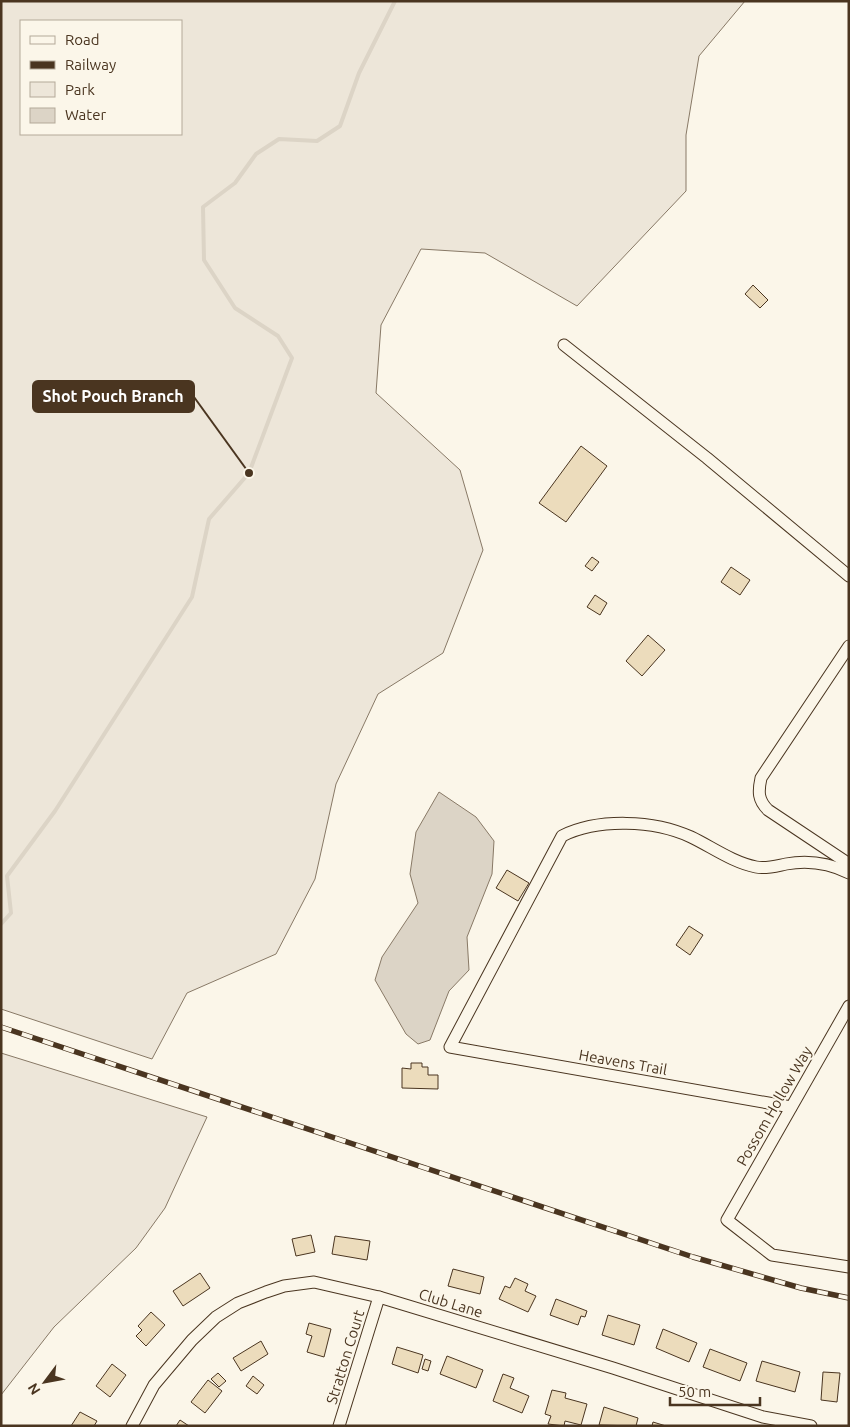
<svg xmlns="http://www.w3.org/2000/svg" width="850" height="1427" viewBox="0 0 850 1427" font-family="Ubuntu,sans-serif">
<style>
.green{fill:#ede6d9;stroke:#887966;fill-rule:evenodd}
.water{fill:#dcd4c6;stroke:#887966}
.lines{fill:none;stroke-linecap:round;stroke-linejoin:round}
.stream{stroke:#dcd4c6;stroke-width:4}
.building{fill:#ecdcbc;stroke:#4a3520}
.street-casing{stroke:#4a3520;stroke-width:13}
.street{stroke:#fbf6e9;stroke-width:11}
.rail-casing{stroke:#4a3520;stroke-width:5.5}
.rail{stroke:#fbf6e9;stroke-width:4;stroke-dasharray:11;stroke-linecap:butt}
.labels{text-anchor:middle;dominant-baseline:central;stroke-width:4;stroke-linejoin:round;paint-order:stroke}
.street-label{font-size:15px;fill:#4a3520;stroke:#fbf6e9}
.leader{fill:none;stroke:#4a3520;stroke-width:2}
.callout-dot{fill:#4a3520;stroke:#fbf6e9;stroke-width:2}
.callout{fill:#4a3520;stroke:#4a3520;stroke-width:2}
.callout-label{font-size:16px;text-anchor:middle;font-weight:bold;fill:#fff}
</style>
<rect width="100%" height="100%" fill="#fbf6e9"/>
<!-- green -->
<g class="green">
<path d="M1,1H745L699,56L686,135V191L577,306L485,253L421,249L381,325L376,393L460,470L483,550L443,653L378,694L336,784L315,879L276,954L187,993L152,1059L1,1009ZM21,21H181V134H21Z"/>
<polygon points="1,1053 207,1117 165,1208 136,1248 54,1327 1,1395"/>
</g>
<!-- water -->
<polygon class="water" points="439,792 476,817 494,841 492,874 467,937 469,970 449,991 430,1040 418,1044 406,1034 375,980 382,957 418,903 410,874 416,832"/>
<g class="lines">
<!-- stream -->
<polyline class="stream" points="1,924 11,913 7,876 55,811 192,597 209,519 249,473 292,358 278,336 235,308 204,260 203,207 235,183 256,154 279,139 317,141 340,126 359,73 395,1"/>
</g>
<!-- building -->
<g class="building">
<polygon points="753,285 768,300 760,308 745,294"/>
<polygon points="581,446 607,466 566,522 539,503"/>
<polygon points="592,557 599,562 592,571 585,566"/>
<polygon points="731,567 750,580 740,595 721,582"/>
<polygon points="595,595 607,603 600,615 587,607"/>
<polygon points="648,635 665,650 642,676 626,661"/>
<polygon points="507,870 529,883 518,901 496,888"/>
<polygon points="689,926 703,935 690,955 676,945"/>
<polygon points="411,1063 422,1063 422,1067 428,1067 428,1075 438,1075 438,1089 402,1088 402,1068 411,1069"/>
<polygon points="311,1235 315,1252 296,1256 292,1239"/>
<polygon points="335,1236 370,1241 367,1260 332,1254"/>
<polygon points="453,1269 484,1277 480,1294 448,1286"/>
<polygon points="200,1273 210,1288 183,1306 173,1291"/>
<polygon points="515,1278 528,1284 525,1291 536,1296 528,1312 499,1299 505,1286 510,1288"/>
<polygon points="556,1299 587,1311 585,1317 581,1316 578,1325 550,1315"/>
<polygon points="151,1312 165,1325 146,1346 136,1336 142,1330 138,1326"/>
<polygon points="608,1315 640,1325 634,1345 602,1335"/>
<polygon points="309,1323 331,1329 324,1357 307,1352 312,1336 306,1334"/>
<polygon points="663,1329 697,1343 689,1362 656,1348"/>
<polygon points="261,1341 268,1354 241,1371 233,1358"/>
<polygon points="397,1347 423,1355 418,1373 392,1364"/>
<polygon points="710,1349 747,1363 740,1381 703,1367"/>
<polygon points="447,1356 483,1370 476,1388 440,1374"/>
<polygon points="425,1359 431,1361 428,1371 422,1369"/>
<polygon points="762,1361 800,1372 795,1392 756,1381"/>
<polygon points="112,1364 126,1375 110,1397 96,1386"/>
<polygon points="823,1372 840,1373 837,1402 821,1400"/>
<polygon points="218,1373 226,1381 219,1387 211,1379"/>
<polygon points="503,1374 514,1378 510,1388 529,1396 522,1413 493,1401"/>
<polygon points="253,1376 264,1385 257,1394 246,1386"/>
<polygon points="208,1380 222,1391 205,1413 191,1402"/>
<polygon points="552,1390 566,1393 565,1398 587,1404 581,1425 565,1421 564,1426 548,1424 551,1416 545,1414"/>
<polygon points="604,1407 638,1418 636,1426 599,1425"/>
<polygon points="80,1412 97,1421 94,1426 71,1426"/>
<polygon points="180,1420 189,1426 176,1426"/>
<polygon points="653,1422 666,1426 652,1426"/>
</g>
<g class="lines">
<!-- street casing -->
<g class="street-casing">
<g id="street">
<polyline points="564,345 707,458 849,576"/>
<path d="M849,646L761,778C758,792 758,800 768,810L849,864"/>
<polyline points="849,1006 727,1220 772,1255 849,1267"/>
<path d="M791,1107L450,1047L562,836C598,818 654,820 691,837C712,847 732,862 756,867C766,869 776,866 786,864C808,860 829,863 849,873"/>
<polyline points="132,1426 154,1385 192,1340 216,1317 238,1303 266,1292 284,1286 314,1282 379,1297 613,1368 763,1417 811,1426"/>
<polyline points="339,1426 379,1297"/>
</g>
</g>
<!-- street -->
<use href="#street" class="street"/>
<!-- rail casing -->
<g class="rail-casing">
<polyline id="rail" points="1,1027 693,1257 801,1288 849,1298"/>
</g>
<!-- rail -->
<use href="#rail" class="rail"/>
</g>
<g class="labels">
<!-- street labels -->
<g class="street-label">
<text transform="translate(623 1062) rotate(10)">Heavens Trail</text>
<text transform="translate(774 1106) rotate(-60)">Possom Hollow Way</text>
<text transform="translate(451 1303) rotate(17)">Club Lane</text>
<text transform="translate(345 1357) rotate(-73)">Stratton Court</text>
</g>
</g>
<!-- callouts -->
<path class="leader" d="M249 473L194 397"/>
<circle class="callout-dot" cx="249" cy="473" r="5"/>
<rect class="callout" x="33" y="381" width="161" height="31" rx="5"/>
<g class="callout-label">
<text x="113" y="402">Shot Pouch Branch</text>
</g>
<!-- border -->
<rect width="850" height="1427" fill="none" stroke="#4a3520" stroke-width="5"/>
<!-- legend -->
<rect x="20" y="20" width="162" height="115" fill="#fbf6e9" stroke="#b4a999"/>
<rect x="30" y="36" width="25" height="8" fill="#fbf6e9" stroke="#b4a999"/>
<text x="65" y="45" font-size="15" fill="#4a3520">Road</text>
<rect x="30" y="61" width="25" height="8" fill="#4a3520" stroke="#b4a999"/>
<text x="65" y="70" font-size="15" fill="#4a3520">Railway</text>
<rect x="30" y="82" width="25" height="15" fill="#ede6d9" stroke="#b4a999"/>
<text x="65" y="95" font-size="15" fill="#4a3520">Park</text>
<rect x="30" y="108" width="25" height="15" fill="#dcd4c6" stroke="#b4a999"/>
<text x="65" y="120" font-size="15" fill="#4a3520">Water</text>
<!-- north arrow -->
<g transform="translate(45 1382) rotate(238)" stroke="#fbf6e9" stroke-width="4" paint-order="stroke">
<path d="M0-4L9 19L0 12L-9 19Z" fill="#4a3520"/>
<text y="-8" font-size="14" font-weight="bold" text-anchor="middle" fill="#4a3520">N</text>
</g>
<!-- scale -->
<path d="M670 1397v8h90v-8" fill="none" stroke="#4a3520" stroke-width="2.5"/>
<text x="678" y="1397" font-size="15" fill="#4a3520" stroke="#fbf6e9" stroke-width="4" paint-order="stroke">50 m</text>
</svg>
